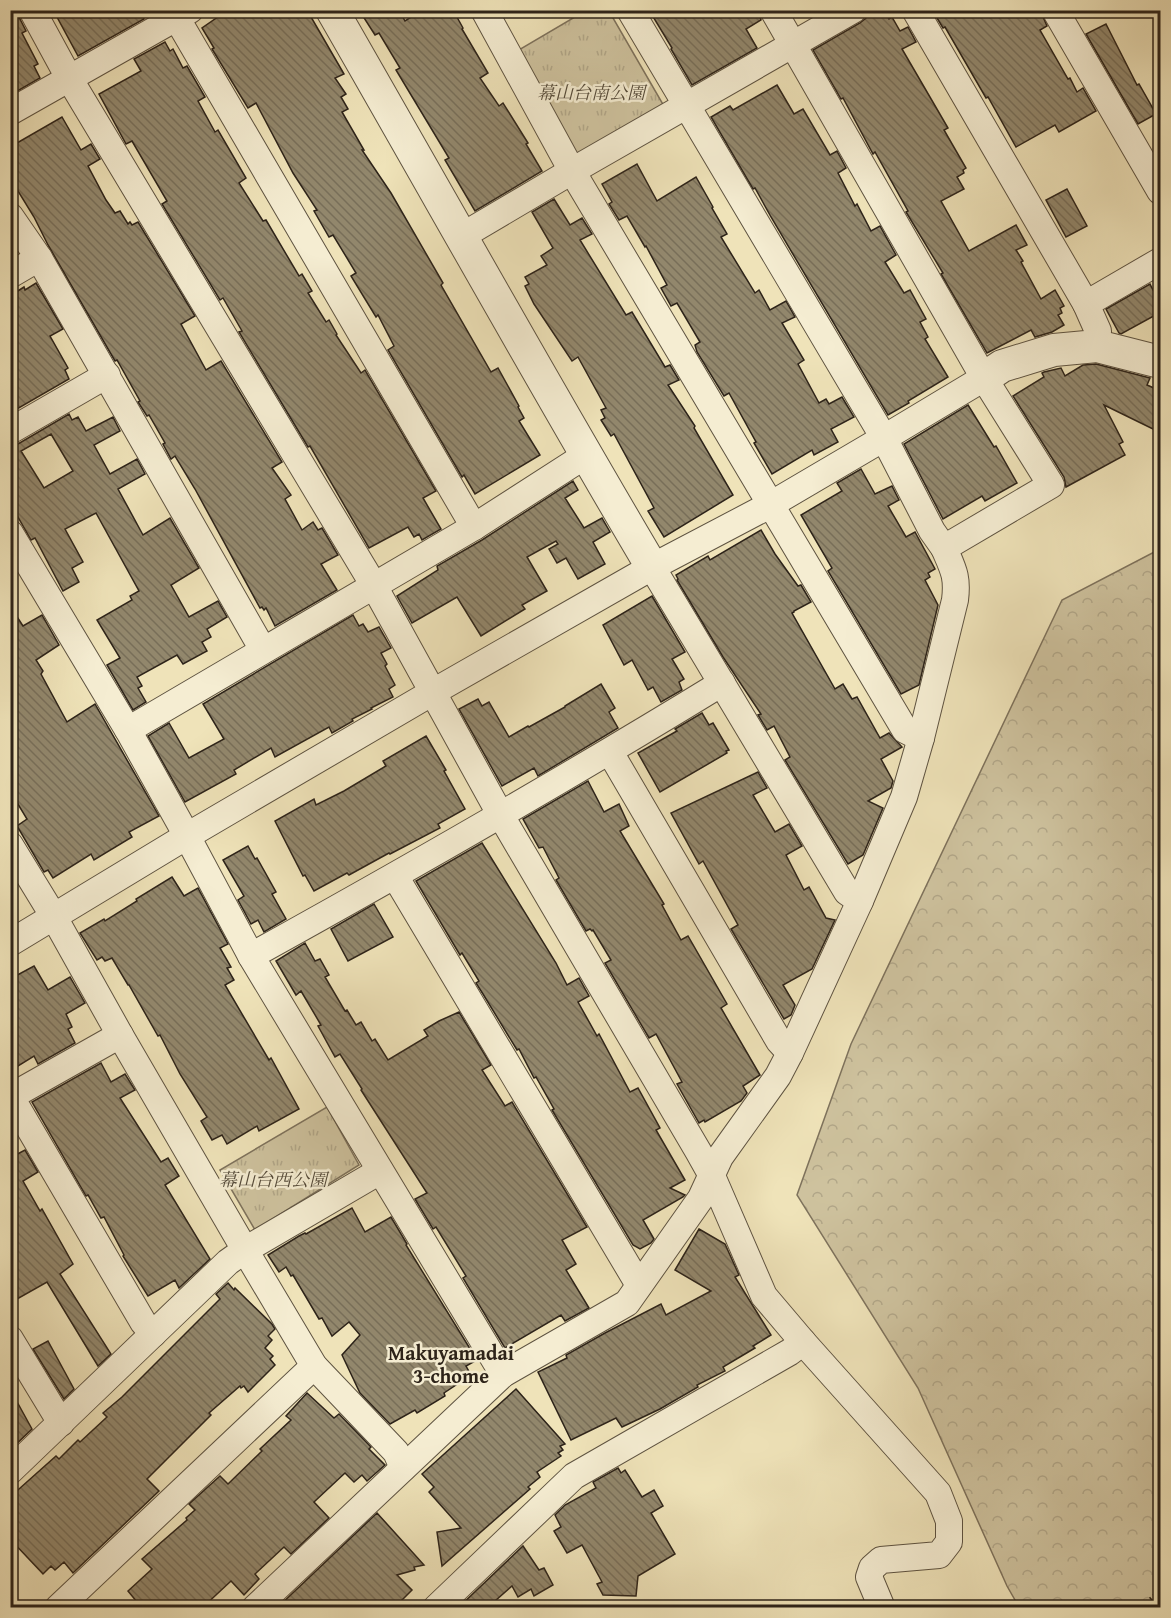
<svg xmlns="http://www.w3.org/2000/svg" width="1171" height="1618" viewBox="0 0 1171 1618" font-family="'Gentium Book Plus','Noto Serif JP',serif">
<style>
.forest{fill:url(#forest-crowns);stroke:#7e725c;stroke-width:1.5}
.park{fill:url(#park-tufts);stroke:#7e725c;stroke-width:1.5}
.building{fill:url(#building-back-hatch);stroke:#2d2319;stroke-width:1.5;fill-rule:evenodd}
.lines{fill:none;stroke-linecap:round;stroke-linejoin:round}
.minor-casing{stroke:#5e5341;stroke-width:28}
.tertiary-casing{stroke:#5e5341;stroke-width:34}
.path{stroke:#2d2319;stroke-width:4;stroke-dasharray:1.5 3;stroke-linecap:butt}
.minor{stroke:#f5edd2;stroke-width:26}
.tertiary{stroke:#f5edd2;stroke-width:32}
.labels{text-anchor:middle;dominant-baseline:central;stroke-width:5;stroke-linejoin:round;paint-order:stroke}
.park-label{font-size:18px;font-style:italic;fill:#554b3a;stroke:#f5edd2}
.neighbourhood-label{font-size:20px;font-weight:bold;fill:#2d2319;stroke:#f5edd2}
</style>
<defs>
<pattern id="forest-crowns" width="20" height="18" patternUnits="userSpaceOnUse" patternTransform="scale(1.5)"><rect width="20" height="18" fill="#cec29e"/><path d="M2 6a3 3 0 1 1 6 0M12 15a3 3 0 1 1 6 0" fill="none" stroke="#b1a688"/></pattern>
<pattern id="park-tufts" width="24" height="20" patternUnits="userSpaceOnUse" patternTransform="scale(1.5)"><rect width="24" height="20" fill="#cec29e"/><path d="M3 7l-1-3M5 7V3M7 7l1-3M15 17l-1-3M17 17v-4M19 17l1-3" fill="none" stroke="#b1a688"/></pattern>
<pattern id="building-back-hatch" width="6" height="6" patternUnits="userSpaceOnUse" patternTransform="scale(1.5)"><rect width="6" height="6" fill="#92876c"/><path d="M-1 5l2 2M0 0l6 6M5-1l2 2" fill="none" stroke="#786e58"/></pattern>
</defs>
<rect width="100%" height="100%" fill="#efe3b9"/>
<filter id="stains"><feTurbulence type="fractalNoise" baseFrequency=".00333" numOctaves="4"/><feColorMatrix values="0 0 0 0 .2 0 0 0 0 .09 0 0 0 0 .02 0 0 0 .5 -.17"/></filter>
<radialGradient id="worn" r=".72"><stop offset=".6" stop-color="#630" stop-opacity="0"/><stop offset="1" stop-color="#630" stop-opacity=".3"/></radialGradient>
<!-- forest -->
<polygon class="forest" points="1160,549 1160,1607 1019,1607 1007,1586 918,1388 797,1195 851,1044 1062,600"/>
<!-- park -->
<g class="park">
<polygon points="585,11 609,11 668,113 572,171 507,57"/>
<polygon points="327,1107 359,1165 255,1230 220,1170"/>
</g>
<!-- building -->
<g class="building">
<polygon points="10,10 17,10 19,17 26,31 22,33 38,64 34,66 40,78 14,93 10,86"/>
<polygon points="70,10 139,10 144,19 78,56 57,17"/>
<polygon points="228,10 307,10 344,74 335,78 346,94 341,97 348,109 342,112 364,150 362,150 391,193 443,283 441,285 491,372 498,368 519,406 518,407 524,418 519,421 540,455 475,494 464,475 462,477 388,350 394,346 378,315 376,317 351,276 356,273 333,235 329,237 314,211 317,210 293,173 256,103 248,108 212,49 214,48 202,28"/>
<polygon points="359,10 399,10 405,21 422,10 453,10 463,28 462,29 488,73 480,78 499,106 503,103 528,143 526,144 542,171 475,211 445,160 449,158 396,70 400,68 379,33 375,35"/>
<polygon points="649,10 758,10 761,20 746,29 757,48 692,85 671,49 672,48"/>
<polygon points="868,10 883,10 889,19 892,17 900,31 908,27 916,42 902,49 948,128 944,130 966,168 963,170 964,173 957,177 964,189 941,201 969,251 1016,225 1027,245 1016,250 1023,261 1021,262 1041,299 1055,290 1064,306 1060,308 1062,313 1058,315 1064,325 1052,332 1035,337 1031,330 987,353 941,274 943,273 906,212 908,211 875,152 873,154 843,98 841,99 813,50 860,23 866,18"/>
<polygon points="935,10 1040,10 1047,26 1040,30 1068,79 1070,78 1077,92 1083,88 1096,111 1059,132 1055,125 1016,147 988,97 986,98 945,27 943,28 934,13 936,13"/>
<polygon points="1106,24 1137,85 1139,84 1156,114 1138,124 1086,34"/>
<polygon points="165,42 170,51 173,49 183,68 187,66 205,97 198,101 215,132 218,130 246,178 239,183 263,221 266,220 299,276 302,274 312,291 308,293 326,322 329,320 337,334 336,335 361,373 365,370 436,491 423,498 441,529 422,540 419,534 414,537 408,527 369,548 310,446 308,447 239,332 242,331 223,298 220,300 162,204 167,201 132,141 126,144 99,94 141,71 134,59"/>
<polygon points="777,85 794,114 803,109 830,155 837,151 846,168 838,173 855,206 857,204 871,231 880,226 896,255 885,262 904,293 910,290 926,319 920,322 928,337 925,339 948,377 908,401 909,403 888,415 771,217 755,188 753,189 711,117 730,106 733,110"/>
<polygon points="62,117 81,150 91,144 100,159 88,166 106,200 115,213 120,211 128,224 130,222 132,225 138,222 195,316 181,324 206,370 221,361 282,462 272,468 291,495 285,499 302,530 313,522 318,530 322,528 338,555 321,564 337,590 275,626 266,608 264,610 262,607 260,608 195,489 175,456 171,459 163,444 165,443 149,415 147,416 138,402 140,401 117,360 115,361 48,245 34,217 10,178 10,147"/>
<polygon points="637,164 657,201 696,177 713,207 712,208 727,234 721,237 755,293 759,290 770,310 786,301 795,317 782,323 804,360 798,364 819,403 826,399 829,404 842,397 854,417 831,429 838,442 814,455 812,450 772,474 754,443 756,442 729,393 724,396 697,352 695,345 700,342 677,303 671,306 661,288 667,285 646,246 645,247 627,216 619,220 609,204 612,202 602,184"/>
<polygon points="1067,189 1087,226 1066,237 1046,200"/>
<polygon points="554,199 570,225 582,218 592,234 580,240 626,315 632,312 665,367 670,365 679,380 668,385 695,426 694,428 733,495 664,537 648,511 654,508 614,434 611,436 601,420 605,418 601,410 606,408 578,357 572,361 534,304 525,286 529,284 525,277 547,265 541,256 553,248 532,212"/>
<polygon points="36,283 63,329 50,336 68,368 65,370 69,379 10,413 10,296 24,287 25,290"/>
<polygon points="1150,284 1153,290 1161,286 1161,312 1121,334 1119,333 1106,309"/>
<polygon points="1096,364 1150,378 1147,385 1161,391 1161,414 1153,429 1104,405 1123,442 1119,444 1125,455 1066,487 1064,477 1013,396 1044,377 1042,373 1044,372 1061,368 1065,376 1083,365"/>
<polygon points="968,405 994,447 996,446 1017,483 985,501 982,496 943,519 904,444"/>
<path d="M69,414L72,420L78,417L86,431L113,417L120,431L94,445L110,474L137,459L145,474L118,489L143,535L170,518L199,568L171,585L189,617L218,601L227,617L207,629L211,637L202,642L207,651L183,664L177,655L137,677L142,686L138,688L146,702L133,710L107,665L120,658L97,620L132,600L130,596L139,591L96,513L65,529L83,562L72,568L79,582L63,591L35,538L31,540L10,503V446L18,444ZM51,434L73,471L44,488L21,451Z"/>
<polygon points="861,469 875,494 892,486 899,500 888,506 906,537 915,532 935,569 928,573 930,577 925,580 938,605 919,685 901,694 828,571 832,568 801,515 842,491 837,483"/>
<polygon points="573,481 578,490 565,498 584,528 602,518 610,532 593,542 605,564 578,579 566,558 557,563 549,549 558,544 556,541 527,557 547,591 522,605 525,609 481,636 457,597 412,623 397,596 438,570 437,566 482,540"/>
<polygon points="761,530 775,554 798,586 801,585 811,602 794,611 794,612 792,613 835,689 843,684 852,699 857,697 880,738 889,733 902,747 881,759 893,781 891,788 868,801 883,808 863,855 848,864 785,760 790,757 774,726 767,730 758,715 761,714 723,657 677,580 678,579 676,575 708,556 710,560"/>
<polygon points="652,596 685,652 672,659 684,679 679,682 682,690 661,702 653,687 648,690 632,660 624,665 603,625"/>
<polygon points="10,606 23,626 42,615 59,645 36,660 43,671 41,674 67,722 95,704 159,816 129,832 132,837 94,860 91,854 53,878 48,870 44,872 17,826 27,819 10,791 10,785 17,781 10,770"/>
<polygon points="353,615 359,626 363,624 368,632 379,627 391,648 381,653 387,664 385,666 395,685 389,689 393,697 371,708 372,709 352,719 353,721 332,733 329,727 275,757 271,748 234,770 236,774 185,802 148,736 169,723 189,758 224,739 203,704"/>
<polygon points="601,684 615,708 609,712 618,728 538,776 534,768 502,786 459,709 478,699 482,706 489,702 509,737 528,726 529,727 565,707 565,706"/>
<polygon points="702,713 709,725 713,723 729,750 726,751 727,753 660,792 638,753 677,731 675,729"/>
<polygon points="426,736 446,770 444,771 465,809 438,824 440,828 390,854 389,853 349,875 347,873 314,891 305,875 303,876 275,821 314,799 316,805 344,791 386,766 383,761"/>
<polygon points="758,772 767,788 753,795 775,832 789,824 802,846 786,855 804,890 809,887 826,918 835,920 812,969 783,985 795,1005 791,1015 784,1019 731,929 738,925 703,861 699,864 671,813"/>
<polygon points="588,781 604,812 619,804 629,826 620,831 664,904 662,905 681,940 688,936 727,1004 721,1008 760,1075 743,1086 747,1093 741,1101 705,1122 704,1120 699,1123 677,1084 682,1082 656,1034 649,1038 605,963 611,960 593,930 592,931 590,929 586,931 556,880 559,878 543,847 539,848 523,819"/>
<polygon points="482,843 556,963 567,985 579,978 589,996 578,1002 597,1036 599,1034 630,1092 638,1088 660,1128 656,1130 685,1180 670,1188 685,1195 683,1197 643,1220 654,1239 651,1243 640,1249 633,1245 552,1110 554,1109 536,1077 534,1078 519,1049 517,1050 483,994 476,983 479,981 462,953 460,955 416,881"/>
<polygon points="248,846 255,859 257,858 276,892 272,894 286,919 264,932 258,920 251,924 238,900 244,896 223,860"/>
<polygon points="172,877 184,896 198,888 228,944 220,948 231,967 227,968 234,980 225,985 269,1060 271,1058 299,1109 259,1131 257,1126 227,1144 222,1135 212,1140 201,1121 207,1117 180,1074 160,1035 158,1036 129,985 128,985 112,958 105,961 102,957 97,960 80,933 104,919 105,921 137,901 136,899"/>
<polygon points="374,904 393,937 348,961 331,929"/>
<polygon points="305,943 315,961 320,959 329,975 325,977 345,1011 347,1010 356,1025 361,1022 372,1041 375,1039 388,1060 428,1036 424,1030 439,1021 459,1012 491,1065 482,1070 505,1106 512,1102 587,1227 562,1240 576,1264 566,1270 589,1308 565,1321 561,1315 505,1348 463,1278 466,1276 436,1227 433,1229 415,1199 427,1193 361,1090 362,1089 340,1054 335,1057 318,1026 321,1025 301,991 296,995 276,961"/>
<polygon points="34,966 48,990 70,977 85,1003 66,1014 72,1027 68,1029 75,1043 38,1064 34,1056 10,1071 10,979"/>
<polygon points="101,1063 111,1082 125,1074 135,1090 120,1098 161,1162 168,1158 179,1176 165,1185 210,1259 179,1288 175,1280 148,1296 123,1256 124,1255 104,1217 101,1218 88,1195 86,1196 32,1102"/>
<polygon points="25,1150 38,1172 23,1181 40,1211 42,1209 73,1264 60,1274 111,1354 98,1366 47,1282 10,1303 10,1158"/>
<polygon points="352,1208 365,1232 391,1217 407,1244 406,1245 477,1360 466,1366 471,1375 444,1393 445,1396 417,1413 415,1410 390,1424 360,1393 342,1355 360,1335 349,1322 332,1336 322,1318 319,1319 293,1275 291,1276 286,1267 279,1272 268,1255 299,1236 305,1233 306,1234"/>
<polygon points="699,1229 725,1244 739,1275 735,1277 771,1335 753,1346 755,1348 723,1367 725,1371 697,1385 698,1387 660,1409 622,1427 616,1418 571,1440 538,1372 567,1358 566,1355 605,1333 661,1304 666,1315 711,1291 675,1270"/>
<polygon points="228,1283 234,1290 235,1288 272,1324 275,1329 268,1336 272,1340 265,1348 273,1356 270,1359 275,1365 248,1392 244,1386 241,1388 240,1386 209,1413 211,1415 147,1479 159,1491 73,1573 64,1562 55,1570 51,1566 43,1574 10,1539 10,1497 56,1456 59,1459 78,1440 80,1442 107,1417 103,1413 122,1397 220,1299 216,1294"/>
<polygon points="48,1341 74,1389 64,1399 33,1349"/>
<polygon points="10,1389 32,1429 10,1450"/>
<polygon points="516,1389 565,1444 560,1446 563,1450 558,1453 561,1456 537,1472 540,1477 528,1487 530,1489 442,1566 437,1532 461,1528 429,1492 434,1487 422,1474"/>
<polygon points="307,1393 334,1418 339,1414 371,1447 369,1449 385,1465 367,1481 362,1475 354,1482 345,1473 314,1502 329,1518 291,1554 284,1547 255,1574 259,1579 244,1595 231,1581 202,1608 142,1608 128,1591 152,1569 142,1559 187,1520 186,1518 195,1510 189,1504 220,1476 228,1484 262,1451 260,1449 291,1420 286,1416"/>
<polygon points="618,1468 621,1473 625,1470 642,1497 654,1490 663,1506 651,1513 675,1554 638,1576 636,1596 603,1595 597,1584 602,1582 582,1545 567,1553 554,1531 561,1527 555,1515 565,1505 596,1488 593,1482"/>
<polygon points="377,1513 424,1565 414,1567 415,1570 397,1575 412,1590 394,1608 277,1608"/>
<polygon points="523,1546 539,1570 544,1568 553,1585 534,1596 531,1589 518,1597 512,1586 487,1608 458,1608"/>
</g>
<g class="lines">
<!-- minor casing -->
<g class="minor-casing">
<g id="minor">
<polyline points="32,10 69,78 373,584 500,814 698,1151 712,1176 764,1296 803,1342 938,1493 949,1521 949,1542 939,1555 881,1560 872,1568 869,1577 882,1608"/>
<polyline points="172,10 474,527"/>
<polyline points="484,10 572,171 905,730 921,738"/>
<polyline points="630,10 884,438 932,531 944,548"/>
<polyline points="915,10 1086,304"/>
<polyline points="1055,10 1160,191"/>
<polyline points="10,112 190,10"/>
<polyline points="10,216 39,258 263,650"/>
<polyline points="462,236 572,171 853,10"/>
<polyline points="10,275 39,258"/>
<polyline points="1097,346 1098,331 1086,304 1160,261"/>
<polyline points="10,431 107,375"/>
<polyline points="10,533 128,730 187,836 251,956 503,1374"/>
<polyline points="652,567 847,892 860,901"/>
<polyline points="128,730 474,527 586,455"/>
<polyline points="610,752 779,1041 790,1053"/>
<polyline points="10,845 54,917 120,1035 245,1250 314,1366 396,1452 403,1468"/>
<polyline points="395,876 639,1285"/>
<polyline points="10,943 187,836 433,692 652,567 770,505 884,438 984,378"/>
<path d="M251,956C410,868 567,778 722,683"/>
<polyline points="10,1097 120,1035"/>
<polyline points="11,1097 143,1322 153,1334"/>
<polyline points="10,1339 61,1423"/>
<polyline points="10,1471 228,1262 245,1250 380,1171"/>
<polyline points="58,1608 314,1366"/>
<path d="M255,1608L503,1374L627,1303L701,1198L720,1157L778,1076L790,1053L860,901L904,797L921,738L955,600C958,576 953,569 944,548L1051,485L984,378L773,10"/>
<polyline points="436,1608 574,1476 790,1352 803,1342"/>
</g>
</g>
<!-- tertiary casing -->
<g class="tertiary-casing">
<g id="tertiary">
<path d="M332,10C439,196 543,383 652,567"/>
<polyline points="984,378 1002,366 1054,350 1097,346 1160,362"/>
</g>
</g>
<!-- path -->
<polyline class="path" points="1140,1608 1160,1591"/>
<!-- minor -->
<use href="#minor" class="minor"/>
<!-- tertiary -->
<use href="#tertiary" class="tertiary"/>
</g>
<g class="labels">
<!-- park labels -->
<g class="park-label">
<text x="591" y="92">幕山台南公園</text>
<text x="273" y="1179">幕山台西公園</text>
</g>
<!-- neighbourhood labels -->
<g class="neighbourhood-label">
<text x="451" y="1352">Makuyamadai<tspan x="451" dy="23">3-chome</tspan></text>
</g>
</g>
<!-- margin -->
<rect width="1171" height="1618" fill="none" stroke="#efe3b9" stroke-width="36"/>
<rect x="12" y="12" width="1147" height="1594" fill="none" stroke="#2d2319" stroke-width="3"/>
<rect x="18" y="18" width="1135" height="1582" fill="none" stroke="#2d2319" stroke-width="1.5"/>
<rect width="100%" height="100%" filter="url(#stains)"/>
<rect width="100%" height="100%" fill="url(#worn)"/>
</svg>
